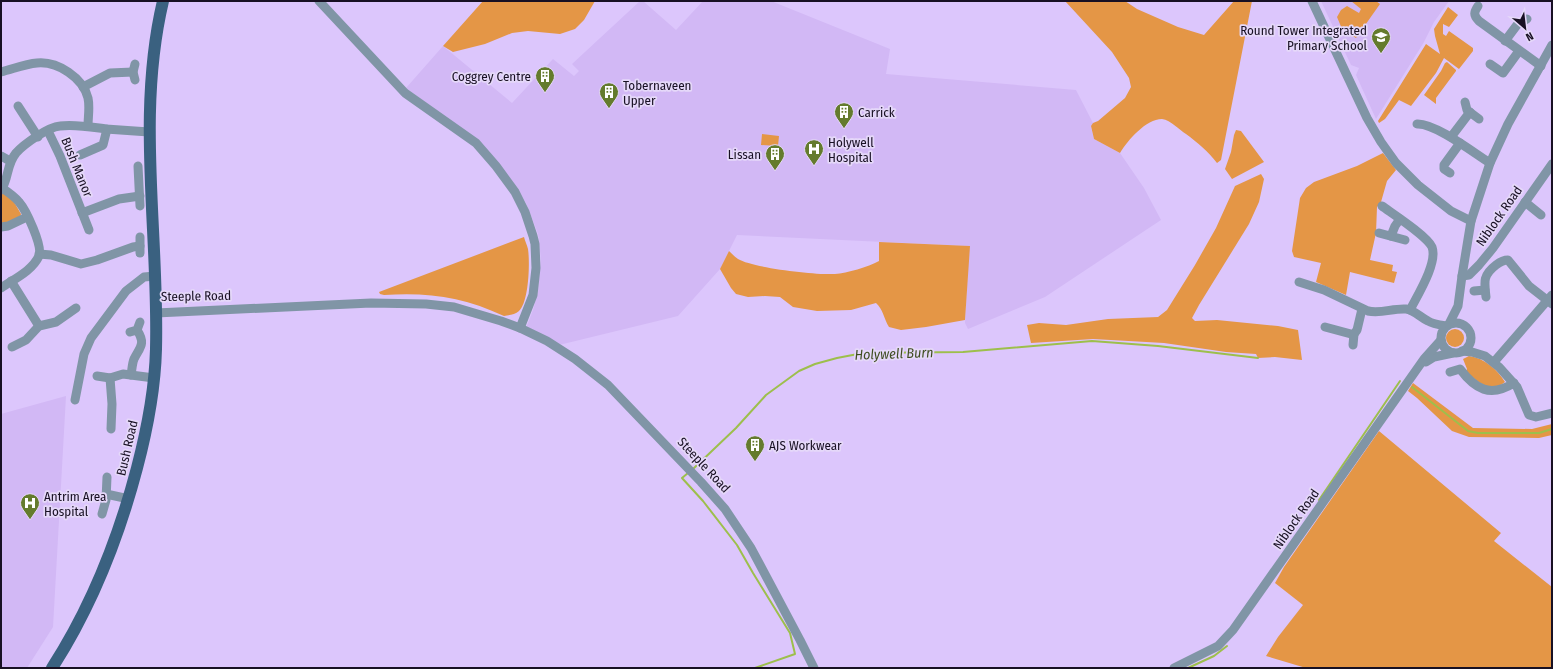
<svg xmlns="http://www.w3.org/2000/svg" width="1553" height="669" viewBox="0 0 1553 669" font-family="'Fira Sans Condensed',sans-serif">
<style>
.built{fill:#d2b8f5}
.green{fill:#e49646}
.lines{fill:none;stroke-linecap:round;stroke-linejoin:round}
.stream{stroke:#9dbf4c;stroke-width:2}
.minor{stroke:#8095a6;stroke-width:9}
.major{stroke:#3a6180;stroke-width:12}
.labels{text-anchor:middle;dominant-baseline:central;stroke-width:3.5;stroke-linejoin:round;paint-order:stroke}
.poi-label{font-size:13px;fill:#181023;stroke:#e5d8f9;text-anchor:start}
.street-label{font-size:13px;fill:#181023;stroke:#e5d8f9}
.water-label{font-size:14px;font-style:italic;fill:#3f4d20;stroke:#e5d8f9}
</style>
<rect width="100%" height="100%" fill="#dcc6fc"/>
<!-- built -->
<g class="built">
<polygon points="640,1 643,1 676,30 703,1 771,1 890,49 886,74 1076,90 1093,123 1091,127 1094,139 1120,153 1144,188 1161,220 1045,297 968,329 965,323 969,246 737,235 720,269 678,316 559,345 526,328 533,310 538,291 541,260 538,234 526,203 511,179 478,141 406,88 443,46 512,103 553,59 574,76 579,71 572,64"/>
<polygon points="1321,1 1449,1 1434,22 1424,42 1376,119 1356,75 1359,68 1351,65"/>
<polygon points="66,396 53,627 27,668 1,668 1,414"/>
</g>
<!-- green -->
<g class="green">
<polygon points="483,1 595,1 584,20 575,29 560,34 528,31 512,33 485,44 453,52 443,46"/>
<path d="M1065,1H1125L1137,9L1178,27L1204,35L1234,1H1252L1221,160L1217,163C1208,151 1198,143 1186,134C1179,130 1171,120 1162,119C1146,119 1128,140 1120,153L1094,139L1091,126L1093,123L1098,121L1125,98L1131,87L1129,78L1112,52Z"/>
<polygon points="1351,1 1376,1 1380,4 1356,38 1351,35 1345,36 1337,17 1341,10 1347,6 1359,13 1361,9"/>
<polygon points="1448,7 1458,15 1449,27 1443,24 1443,34 1446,36 1449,31 1473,48 1473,51 1459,69 1444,58 1436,73 1411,106 1399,100 1385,119 1379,123 1378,121 1426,44 1440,54 1435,36 1434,29"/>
<polygon points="1447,62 1456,70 1456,71 1436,98 1436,104 1424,95 1441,71 1445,63"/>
<polygon points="1236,130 1241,131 1264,162 1232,179 1225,169 1231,152 1234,135"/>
<polygon points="762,134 779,136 778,146 761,145"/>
<polygon points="1383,153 1396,170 1387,181 1381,202 1377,207 1376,233 1370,260 1393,265 1392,271 1397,272 1394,283 1350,272 1346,295 1316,282 1321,263 1294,257 1292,251 1300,198 1306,188 1314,182 1357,166"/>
<polygon points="1261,174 1264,179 1259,202 1249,224 1199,305 1192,318 1195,321 1217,320 1278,326 1298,330 1302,360 1275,357 1258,358 1256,354 1226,352 1164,343 1093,339 1031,343 1027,325 1039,323 1066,325 1108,319 1158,317 1167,310 1195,265 1216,228 1235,186"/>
<polygon points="1,194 6,194 14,202 21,214 20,218 1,224"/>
<path d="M524,237C525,241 527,245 528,249C530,262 529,302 519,311C515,315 509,315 504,316C464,297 428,292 384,295L380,294L379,292Z"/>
<path d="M879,242L970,246L965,320L926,327L901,330L889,327C884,319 883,309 876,303L851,310L817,311L793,307L780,297L765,296L748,297L736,294L731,288L720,269L729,251C732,254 735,257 738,259C753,268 816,275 835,274C847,273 868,267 879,261Z"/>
<circle cx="1455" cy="338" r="9"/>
<path d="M1469,356C1484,358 1497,369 1505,382C1491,394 1478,382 1466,372L1467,369L1463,359Z"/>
<polygon points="1413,383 1473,428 1532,429 1552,424 1552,435 1539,438 1469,437 1452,431 1417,398 1408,391"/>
<polygon points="1379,431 1501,533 1494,541 1552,587 1552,668 1306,668 1266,656 1278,637 1303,605 1275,583 1284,567"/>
</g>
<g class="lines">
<!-- stream -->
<g class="stream">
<polyline points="1412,387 1468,431 1478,433 1539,433 1552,429"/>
<polyline points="693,469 736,428 766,395 799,371 815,364 837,358 863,353 963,352 1092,341 1158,346 1258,358"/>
<polyline points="688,473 682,478 703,501 737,545 753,573 790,633 795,654 755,668"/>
<polyline points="1319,500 1400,381"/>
<polyline points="1188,668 1214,656 1227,646"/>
</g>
<!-- minor -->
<g class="minor">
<polyline points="319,1 405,93 476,143 496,166 515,192 525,212 533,236 535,244 536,268 533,295 520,328"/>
<polyline points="1312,1 1367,118 1381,142 1396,163 1418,185 1451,211 1471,221"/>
<path d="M1478,6C1474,12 1473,15 1479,21L1541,66"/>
<polyline points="1505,41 1517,25 1527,19"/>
<polyline points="135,64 133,72 135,80"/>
<polyline points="1490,64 1503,73 1519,51"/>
<path d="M1,72C13,69 25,64 37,63C58,61 83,78 88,98C90,107 88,117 88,126"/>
<polyline points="83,87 110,73 133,72"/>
<polyline points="1465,102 1467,110 1479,119"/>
<polyline points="18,106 38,137"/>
<path d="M1417,124C1435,123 1474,153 1490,163"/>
<polyline points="48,131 60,156 89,230"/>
<polyline points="1451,137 1470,112"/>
<polyline points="80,155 103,145 107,129"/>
<polyline points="1,156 10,161"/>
<polyline points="138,166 140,206"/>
<polyline points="1450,173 1444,169 1444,165 1460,143"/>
<path d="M1,190C9,179 6,165 16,153C24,144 48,127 60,126C75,124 91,127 106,129C121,130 135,131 149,132"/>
<polyline points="1525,202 1541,215"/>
<path d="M1382,206C1393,214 1427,236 1432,247C1438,263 1417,296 1410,310"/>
<polyline points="82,213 119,199 140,196"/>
<polyline points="1,227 8,226 27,217"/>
<polyline points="1379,233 1405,240"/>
<polyline points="1391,236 1395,226 1400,219"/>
<polyline points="140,237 140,253"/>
<polyline points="39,254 51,255 81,264 97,260 133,247 140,246"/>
<polyline points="1462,276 1469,275 1479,265 1493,248 1552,164"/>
<polyline points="11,281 39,326"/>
<path d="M1299,282L1324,290L1368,311C1381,314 1393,308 1406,309C1414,310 1420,317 1428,321C1433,324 1440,325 1446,326"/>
<path d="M1,288C14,279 32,271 39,256C43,246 26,210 19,202C15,197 8,192 2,188"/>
<polyline points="1474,291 1485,290"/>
<path d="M1486,297C1484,281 1483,275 1496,265C1500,262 1503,260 1508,260L1529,286L1552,304"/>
<polyline points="156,313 371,303 426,304 454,307 501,321 520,328 547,341 575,359 608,385 701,482 725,509 751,548 800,640 814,668"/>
<circle cx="1456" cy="338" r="15"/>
<polyline points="1449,324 1458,306 1462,276 1471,221 1490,163 1508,124 1552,45"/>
<polyline points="1325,327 1351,334 1354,334 1357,330 1362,309"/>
<polyline points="130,332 137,330 140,322"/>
<polyline points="1353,345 1354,334"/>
<polyline points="12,347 26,340 39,326 56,322 76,308"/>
<polyline points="1462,351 1472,352 1485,356 1499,367 1517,387 1529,415 1536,417 1552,413"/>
<polyline points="1426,362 1434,357 1453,353"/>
<polyline points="1494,362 1552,295"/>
<path d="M1450,372L1460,369C1475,389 1490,398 1514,383"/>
<path d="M131,375C132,370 132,364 134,359C140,347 146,344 137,330"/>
<polyline points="97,376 110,378 123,374 154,378"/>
<polyline points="110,378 112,404 111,429"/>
<polyline points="75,400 84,354 91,338 126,291 144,277 155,276"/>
<polyline points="106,494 129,499"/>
<polyline points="102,514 106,500 107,477"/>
<polyline points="1174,668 1218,646 1233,630 1424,359 1441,340"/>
</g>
<!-- major -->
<path class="major" d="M52,668C92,606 118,540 137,468C147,430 155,390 156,349C159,233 136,115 163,1"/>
</g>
<!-- icons -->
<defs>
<g id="school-pin" transform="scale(1)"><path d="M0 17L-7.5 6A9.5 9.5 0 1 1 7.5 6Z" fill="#647b2d" stroke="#e5d8f9"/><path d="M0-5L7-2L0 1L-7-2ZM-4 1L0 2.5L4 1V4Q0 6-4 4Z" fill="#fff"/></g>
<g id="building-pin" transform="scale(1)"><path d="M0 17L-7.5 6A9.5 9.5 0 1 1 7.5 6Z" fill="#647b2d" stroke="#e5d8f9"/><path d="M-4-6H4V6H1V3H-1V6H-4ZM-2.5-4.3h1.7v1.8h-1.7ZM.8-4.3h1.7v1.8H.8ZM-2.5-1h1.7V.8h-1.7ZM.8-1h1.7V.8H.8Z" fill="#fff"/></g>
<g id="hospital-pin" transform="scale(1)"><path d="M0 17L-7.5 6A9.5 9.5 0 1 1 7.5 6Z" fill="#647b2d" stroke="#e5d8f9"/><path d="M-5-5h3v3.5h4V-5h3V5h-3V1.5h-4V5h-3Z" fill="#fff"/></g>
</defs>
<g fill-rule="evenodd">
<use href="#school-pin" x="1381" y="37"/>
<use href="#building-pin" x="545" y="76"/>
<use href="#building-pin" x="609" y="92"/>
<use href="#building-pin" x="844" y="112"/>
<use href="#hospital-pin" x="814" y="149"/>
<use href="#building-pin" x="775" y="154"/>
<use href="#building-pin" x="755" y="445"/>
<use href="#hospital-pin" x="30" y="503"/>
</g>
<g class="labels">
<!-- poi labels -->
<g class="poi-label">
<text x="1367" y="30" text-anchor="end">Round Tower Integrated<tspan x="1367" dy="15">Primary School</tspan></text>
<text x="531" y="76" text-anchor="end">Coggrey Centre</text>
<text x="623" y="85">Tobernaveen<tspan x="623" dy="15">Upper</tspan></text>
<text x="858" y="112">Carrick</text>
<text x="828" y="142">Holywell<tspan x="828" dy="15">Hospital</tspan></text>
<text x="761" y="154" text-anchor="end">Lissan</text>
<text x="769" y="445">AJS Workwear</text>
<text x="44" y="496">Antrim Area<tspan x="44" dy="15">Hospital</tspan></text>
</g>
<!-- street labels -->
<g class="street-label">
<text transform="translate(77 167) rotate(68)">Bush Manor</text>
<text transform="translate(1499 216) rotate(-55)">Niblock Road</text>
<text transform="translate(196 296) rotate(-1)">Steeple Road</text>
<text transform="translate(127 448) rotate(-77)">Bush Road</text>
<text transform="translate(704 465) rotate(47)">Steeple Road</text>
<text transform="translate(1296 519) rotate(-55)">Niblock Road</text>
</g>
<!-- water labels -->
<g class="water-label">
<text transform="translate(894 354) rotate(-2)">Holywell Burn</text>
</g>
</g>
<!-- border -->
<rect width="1553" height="669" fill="none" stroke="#181023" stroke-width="4"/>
<!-- north arrow -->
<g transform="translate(1525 28) rotate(152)" stroke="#e5d8f9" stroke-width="3" paint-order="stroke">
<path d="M0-3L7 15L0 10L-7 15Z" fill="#181023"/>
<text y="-6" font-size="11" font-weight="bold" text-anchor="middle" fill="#181023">N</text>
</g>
</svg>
